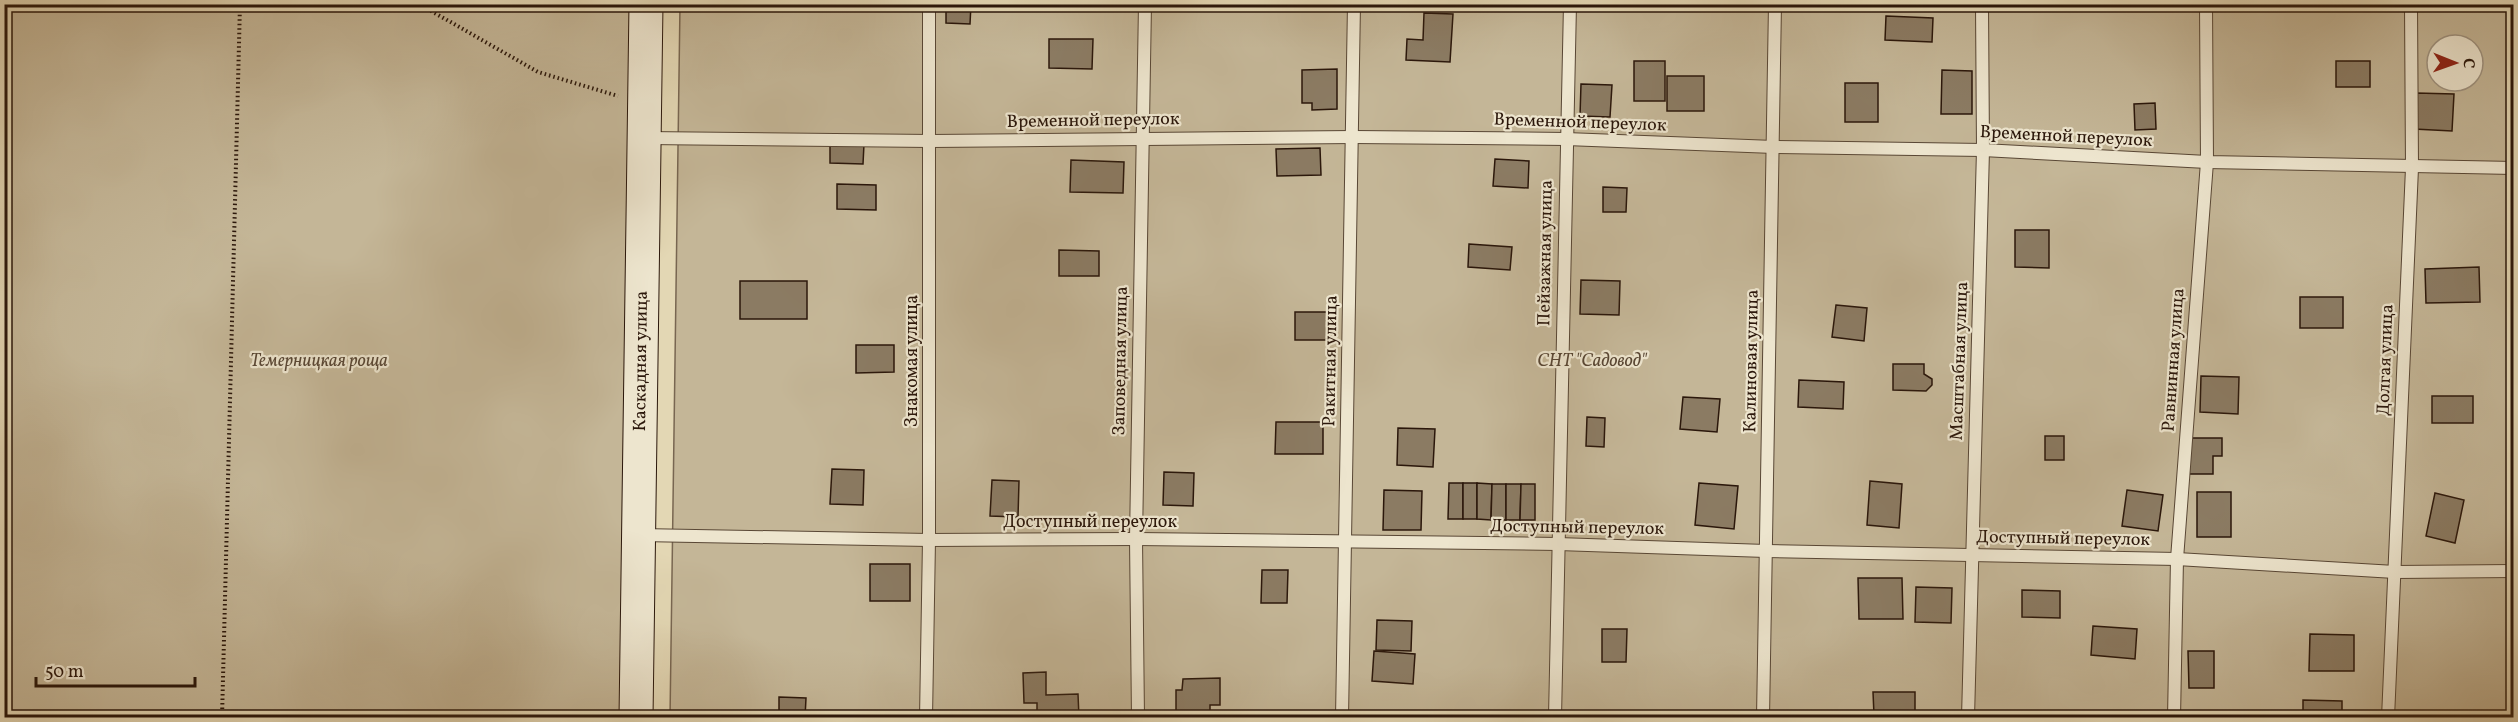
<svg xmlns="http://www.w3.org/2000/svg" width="2518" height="722" viewBox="0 0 2518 722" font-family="Vollkorn,serif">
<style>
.green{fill:#c4b697;stroke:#786651;stroke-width:1.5;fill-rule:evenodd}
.building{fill:#8b7b63;stroke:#2b170b;stroke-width:1.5}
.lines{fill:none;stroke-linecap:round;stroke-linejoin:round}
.lane-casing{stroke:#594735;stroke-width:14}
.secondary-casing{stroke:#2b170b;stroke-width:35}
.path{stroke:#2b170b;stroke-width:4;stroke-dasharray:1.5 3;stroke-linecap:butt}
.lane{stroke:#ede5ce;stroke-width:12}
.secondary{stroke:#ede5ce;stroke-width:33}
.labels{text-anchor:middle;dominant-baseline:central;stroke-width:4.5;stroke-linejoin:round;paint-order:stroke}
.street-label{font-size:18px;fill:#2b170b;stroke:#ede5ce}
.park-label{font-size:18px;font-style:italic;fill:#594735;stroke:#ede5ce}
</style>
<rect width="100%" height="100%" fill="#e3d7b4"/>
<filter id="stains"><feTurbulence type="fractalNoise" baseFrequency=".00333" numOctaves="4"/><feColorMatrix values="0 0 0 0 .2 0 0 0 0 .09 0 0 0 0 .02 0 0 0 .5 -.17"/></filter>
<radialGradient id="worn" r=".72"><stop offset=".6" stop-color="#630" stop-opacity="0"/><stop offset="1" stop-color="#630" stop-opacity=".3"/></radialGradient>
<!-- green -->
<g class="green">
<polygon points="4,5 637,5 632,717 5,717"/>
<path d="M680,5H2513V717L670,718ZM2437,45H2473V81H2437Z"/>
</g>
<!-- building -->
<g class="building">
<polygon points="946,4 971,4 970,24 946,23"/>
<polygon points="1498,4 1533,4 1533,7 1498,6"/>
<polygon points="1424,13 1453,14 1450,62 1406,60 1407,39 1423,40"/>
<polygon points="1886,16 1933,18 1932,42 1885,40"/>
<polygon points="1049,39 1093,39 1092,69 1049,68"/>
<rect x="1634" y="61" width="31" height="40"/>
<rect x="2336" y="61" width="34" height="26"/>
<polygon points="1337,69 1337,109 1312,110 1312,103 1302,103 1302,70"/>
<polygon points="1942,70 1972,71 1972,114 1941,114"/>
<rect x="1667" y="76" width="37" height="35"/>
<rect x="1845" y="83" width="33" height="39"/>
<polygon points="1581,84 1612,85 1610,117 1580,116"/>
<polygon points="2416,93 2454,94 2452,131 2414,129"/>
<polygon points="2155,103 2156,129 2135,130 2134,104"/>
<polygon points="830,144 864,144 863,164 830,163"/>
<polygon points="1320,148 1321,175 1277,176 1276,149"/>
<polygon points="1495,159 1529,161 1528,188 1493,186"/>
<polygon points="1071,160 1124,162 1123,193 1070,192"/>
<polygon points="837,184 876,185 876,210 837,209"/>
<polygon points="1603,187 1627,188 1626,212 1603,212"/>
<polygon points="2015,230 2049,230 2049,268 2015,267"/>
<polygon points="1469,244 1512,247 1510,270 1468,267"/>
<polygon points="1059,250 1099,251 1099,276 1059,276"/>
<polygon points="2479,267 2480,302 2426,303 2425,269"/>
<polygon points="1581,280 1620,281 1619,315 1580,314"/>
<rect x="740" y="281" width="67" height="38"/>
<rect x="2300" y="297" width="43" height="31"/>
<polygon points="1836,305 1867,308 1864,341 1832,337"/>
<rect x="1295" y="312" width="40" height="28"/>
<polygon points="856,345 894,345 894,372 856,373"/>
<polygon points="1893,364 1924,364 1924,374 1932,379 1932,385 1926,391 1893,390"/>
<polygon points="2201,376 2239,377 2238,414 2200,412"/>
<polygon points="1799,380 1844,382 1843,409 1798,407"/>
<rect x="2432" y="396" width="41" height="27"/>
<polygon points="1683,397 1720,399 1717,432 1680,429"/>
<polygon points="1587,417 1605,418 1604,447 1586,446"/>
<polygon points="1276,422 1323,422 1323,454 1275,454"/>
<polygon points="1398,428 1435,429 1433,467 1397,465"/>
<rect x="2045" y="436" width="19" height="24"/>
<polygon points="2188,438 2222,438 2222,456 2213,456 2213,474 2187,474"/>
<polygon points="832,469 864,470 863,505 830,504"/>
<polygon points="1164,472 1194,473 1193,506 1163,505"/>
<polygon points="992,480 1019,481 1018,517 990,516"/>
<polygon points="1870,481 1902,484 1899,528 1867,525"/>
<polygon points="1449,483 1463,483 1463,519 1448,519"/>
<rect x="1463" y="483" width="14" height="36"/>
<polygon points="1477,483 1492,484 1491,520 1477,519"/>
<polygon points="1699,483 1738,486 1734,529 1695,525"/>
<polygon points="1492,484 1506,484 1506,520 1491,520"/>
<polygon points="1506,484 1521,484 1520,520 1506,520"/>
<polygon points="1521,484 1535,484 1535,520 1520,520"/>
<polygon points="1384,490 1422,491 1421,530 1383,530"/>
<polygon points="2127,490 2163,495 2158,531 2122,526"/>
<rect x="2197" y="492" width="34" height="45"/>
<polygon points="2435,493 2464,500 2455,543 2426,536"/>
<rect x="870" y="564" width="40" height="37"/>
<polygon points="1262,570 1288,570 1287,603 1261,603"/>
<polygon points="1858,578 1902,578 1903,619 1859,619"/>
<polygon points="1916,587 1952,588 1951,623 1915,622"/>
<polygon points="2022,590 2060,591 2060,618 2022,617"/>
<polygon points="1377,620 1412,621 1411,651 1376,650"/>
<polygon points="2093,626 2137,629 2135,659 2091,655"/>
<polygon points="1602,629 1627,629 1626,662 1602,662"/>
<polygon points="2310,634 2354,635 2354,671 2309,671"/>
<polygon points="1374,651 1415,654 1413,684 1372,681"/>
<polygon points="2188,651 2214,651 2214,688 2189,688"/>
<polygon points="1046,672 1046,695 1078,694 1079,718 1037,718 1037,703 1024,703 1023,673"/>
<polygon points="1220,678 1220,705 1210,705 1210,718 1176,718 1176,690 1182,690 1183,679"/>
<polygon points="1873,692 1915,692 1915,715 1874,715"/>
<polygon points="779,697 806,698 805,718 779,718"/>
<polygon points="2303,700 2342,701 2342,718 2303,718"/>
</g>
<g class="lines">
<!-- lane casing -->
<g class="lane-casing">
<g id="lane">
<polyline points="646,138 931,141 1354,137 1566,139 1774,147 1983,150 2207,162 2514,168"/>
<polyline points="640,535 929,540 1136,539 1558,544 1766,551 2177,559 2395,572 2514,571"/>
<polyline points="926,718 929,540 929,4"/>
<polyline points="1138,718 1136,539 1145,4"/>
<polyline points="1342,718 1354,4"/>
<polyline points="1555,718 1570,4"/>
<polyline points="1763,718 1775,4"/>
<polyline points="1968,718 1983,150 1982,4"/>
<polyline points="2174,718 2177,559 2207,162 2206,4"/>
<polyline points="2388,718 2412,168 2411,4"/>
</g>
</g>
<!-- secondary casing -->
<g class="secondary-casing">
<g id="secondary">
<path id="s1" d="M636,718L646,4"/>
</g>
</g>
<!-- path -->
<g class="path">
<polyline points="419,4 538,72 618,96"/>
<polyline points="222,718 240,4"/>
</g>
<!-- lane -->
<use href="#lane" class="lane"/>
<!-- secondary -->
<use href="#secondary" class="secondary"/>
</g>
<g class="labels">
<!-- street labels -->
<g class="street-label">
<text transform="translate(1093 121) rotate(-1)">Временной переулок</text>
<text transform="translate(1580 123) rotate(2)">Временной переулок</text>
<text transform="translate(2066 137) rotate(3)">Временной переулок</text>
<text transform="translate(1546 253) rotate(-89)">Пейзажная улица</text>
<text transform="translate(2174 360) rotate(-86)">Равнинная улица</text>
<text transform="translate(2386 360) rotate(-88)">Долгая улица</text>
<text stroke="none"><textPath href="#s1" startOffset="357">Каскадная улица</textPath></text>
<text transform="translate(912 361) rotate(-90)">Знакомая улица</text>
<text transform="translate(1121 361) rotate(-89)">Заповедная улица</text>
<text transform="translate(1331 361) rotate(-89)">Ракитная улица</text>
<text transform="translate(1752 361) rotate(-89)">Калиновая улица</text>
<text transform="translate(1960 361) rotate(-88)">Масштабная улица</text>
<text x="1090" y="522">Доступный переулок</text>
<text transform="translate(1577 528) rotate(1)">Доступный переулок</text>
<text transform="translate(2063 539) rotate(1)">Доступный переулок</text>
</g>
<!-- park labels -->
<g class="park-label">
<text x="319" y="361">Темерницкая роща</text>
<text x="1592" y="361">СНТ "Садовод"</text>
</g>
</g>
<!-- margin -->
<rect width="2518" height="722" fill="none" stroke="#e3d7b4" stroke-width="24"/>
<rect x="6" y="6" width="2506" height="710" fill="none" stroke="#2b170b" stroke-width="3"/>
<rect x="12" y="12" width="2494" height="698" fill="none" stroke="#2b170b" stroke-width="1.5"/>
<!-- north arrow -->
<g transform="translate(2455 63) rotate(91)"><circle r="28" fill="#ede5ce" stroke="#9f9380" stroke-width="1.5"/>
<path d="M0-4.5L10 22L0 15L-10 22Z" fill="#8f2418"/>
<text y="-9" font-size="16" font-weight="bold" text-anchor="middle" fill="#2b170b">С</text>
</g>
<!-- scale -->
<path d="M36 677v9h159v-9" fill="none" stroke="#2b170b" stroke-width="3"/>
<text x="45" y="677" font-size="18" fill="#2b170b" stroke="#ede5ce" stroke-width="4.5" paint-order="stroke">50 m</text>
<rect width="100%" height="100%" filter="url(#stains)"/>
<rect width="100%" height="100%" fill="url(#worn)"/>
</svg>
